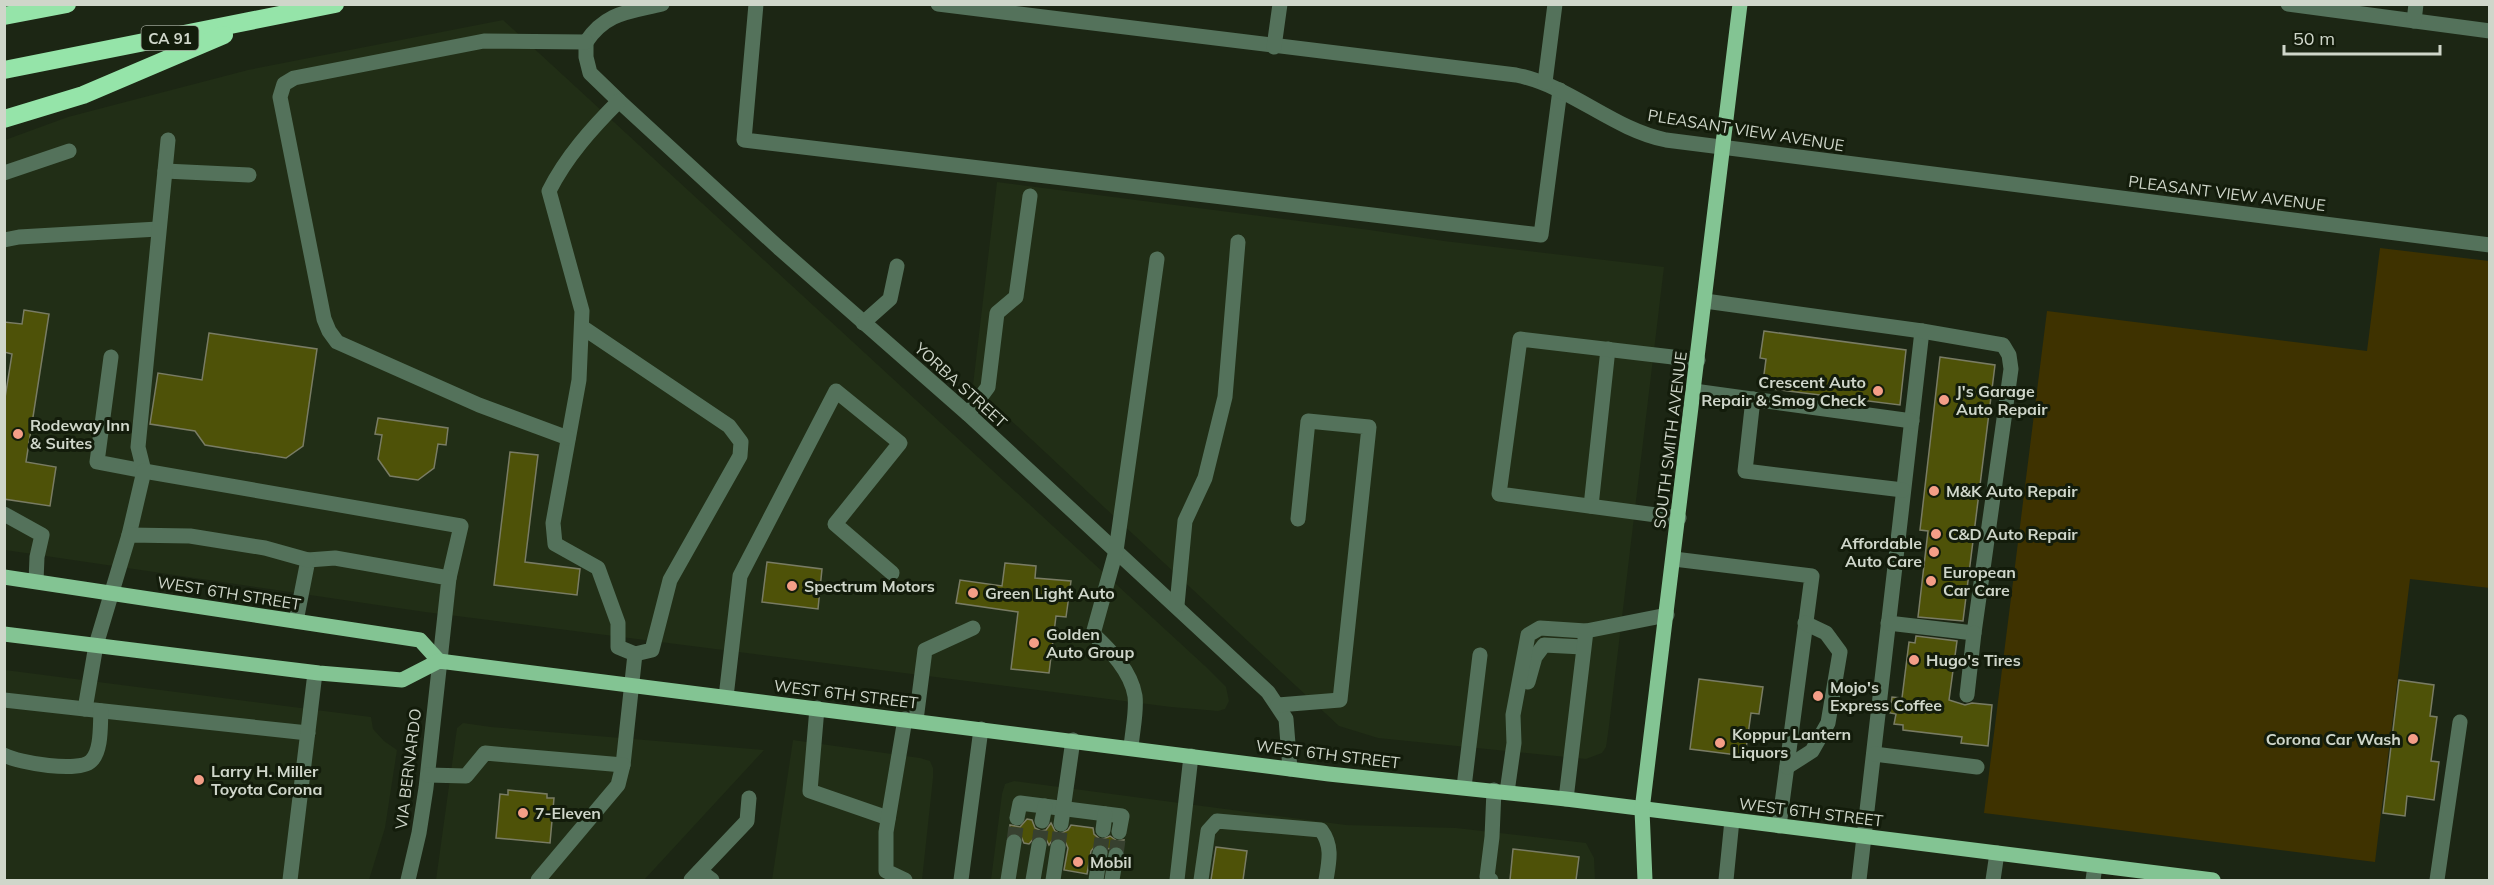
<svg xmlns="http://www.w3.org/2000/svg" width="2494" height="885" viewBox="0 0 2494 885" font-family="Mulish,sans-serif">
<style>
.built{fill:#212e16}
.green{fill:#3e3200}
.building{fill:#4e5208;stroke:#797c64;stroke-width:1.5}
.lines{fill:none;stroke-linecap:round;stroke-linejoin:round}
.minor-tunnel{stroke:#37402f;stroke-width:15;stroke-dasharray:15 8;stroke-linecap:butt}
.minor{stroke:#54725b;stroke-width:15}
.major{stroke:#83c493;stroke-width:15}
.highway{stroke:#95e4a9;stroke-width:18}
.poi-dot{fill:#f49e87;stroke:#131c0b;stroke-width:2}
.labels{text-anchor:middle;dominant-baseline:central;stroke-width:6;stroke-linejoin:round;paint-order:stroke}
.shield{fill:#131c0b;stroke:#979e91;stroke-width:1.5}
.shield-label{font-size:15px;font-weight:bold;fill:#cfd6ca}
.street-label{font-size:16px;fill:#cfd6ca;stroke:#131c0b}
.poi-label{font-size:16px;font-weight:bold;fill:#cfd6ca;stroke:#131c0b;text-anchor:start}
</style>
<rect width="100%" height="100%" fill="#1c2614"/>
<!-- built -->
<g class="built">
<polygon points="503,20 1205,666 1226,687 1229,701 1225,709 1218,711 1171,707 425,612 5,550 5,140 68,117 248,70"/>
<polygon points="997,182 1370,230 1444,241 1664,267 1609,726 1606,747 1602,753 1586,759 1378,738 1339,726 973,385"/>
<polygon points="5,670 371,717 373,729 384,741 397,750 385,828 369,880 5,880"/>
<polygon points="463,723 491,727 764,750 644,880 436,880 457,728"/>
<polygon points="793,740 920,758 930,761 933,768 933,778 922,880 772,880"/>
<polygon points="1014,781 1346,825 1456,828 1586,843 1594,858 1595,880 991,880 1002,794 1005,784"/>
</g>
<!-- green -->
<polygon class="green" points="2380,248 2489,261 2490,588 2410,579 2375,862 1984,813 2047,311 2367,351"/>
<!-- building -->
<g class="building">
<polygon points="24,310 49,314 26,462 56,467 50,506 4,499 4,404 12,354 4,352 4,322 22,324"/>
<polygon points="1764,331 1906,350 1900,405 1772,389 1772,383 1763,382 1766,359 1760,358"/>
<polygon points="209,333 317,349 303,446 286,458 205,445 195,431 150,424 158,373 202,380"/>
<polygon points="1940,357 1995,365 1963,621 1918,617 1928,531 1920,530"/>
<polygon points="378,418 448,428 446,445 438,444 434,468 418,480 390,476 378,459 382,435 375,434"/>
<polygon points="510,452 538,455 525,562 580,569 577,595 494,585"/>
<polygon points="767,562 822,569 818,609 762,602"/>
<polygon points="1005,563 1036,566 1035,578 1071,581 1066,617 1056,616 1049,673 1011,669 1018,612 956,603 960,580 1002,586"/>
<polygon points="1916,636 1957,641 1949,700 1965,705 1972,703 1992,705 1988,746 1961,743 1962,737 1903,730 1903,725 1894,724 1896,714 1890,713 1892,697 1902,698 1909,642 1915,643"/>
<polygon points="1699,679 1763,687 1759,714 1751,713 1745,756 1690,749"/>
<polygon points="2399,680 2434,685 2430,716 2437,717 2431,761 2439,762 2434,800 2407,796 2405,816 2383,813"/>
<polygon points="508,790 547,794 547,798 554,798 550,843 496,838 500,794 508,795"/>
<polygon points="1027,819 1032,820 1035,828 1041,831 1046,830 1051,823 1055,831 1060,834 1068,830 1071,825 1093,828 1094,834 1101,840 1110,836 1117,841 1124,840 1123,848 1117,845 1109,849 1102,844 1097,844 1091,851 1087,874 1064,870 1068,848 1064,839 1054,838 1049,845 1045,837 1036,836 1029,844 1024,843 1020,834 1009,834 1010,825 1020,827"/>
<polygon points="1216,847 1247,851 1243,880 1211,880"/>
<polygon points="1513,849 1579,857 1576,880 1510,880"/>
</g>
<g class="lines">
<!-- minor-tunnel -->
<g class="minor-tunnel">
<polyline points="1014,842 1017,818"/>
<polyline points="1039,845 1042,821"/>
<polyline points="1058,847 1061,824"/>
<polyline points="1100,853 1103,830"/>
<polyline points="1116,855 1119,832"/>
</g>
<!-- minor -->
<g class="minor">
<polyline points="756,4 744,140 1541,235 1560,90"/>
<path d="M938,4L1516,75C1571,86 1612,129 1666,140L2490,245"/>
<polyline points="2288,4 2490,31"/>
<polyline points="2414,21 2416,4"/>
<polyline points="586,42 586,57 590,73 619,101 779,248 968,414 1268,692 1286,719 1290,769"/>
<path d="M586,42C606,12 629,12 662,4"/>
<polyline points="1274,47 1280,4"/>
<polyline points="1545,82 1555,4"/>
<polyline points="165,171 249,175"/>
<polyline points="4,173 69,151"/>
<polyline points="4,240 19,237 158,229"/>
<polyline points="1705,301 1922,331 1859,880"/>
<polyline points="863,323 890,299 897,266"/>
<path d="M582,327L729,426L741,442L740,456L670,580L652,650L635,654L618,647V623L598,568L555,544L553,523L579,380L582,311L549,191C566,157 592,128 619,101"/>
<polyline points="111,357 97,462 144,471 138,447 168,140"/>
<polyline points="1694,391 1912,421"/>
<polyline points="1753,399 1745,471 1903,490"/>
<polyline points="968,414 988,387 997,313 1016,297 1030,196"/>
<polyline points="568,438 479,405 337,342 329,331 324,319 280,97 284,84 294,78 484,41 586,42"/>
<polyline points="1591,506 1608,349"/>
<polyline points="4,514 42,535 37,557 36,581"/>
<polyline points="1679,518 1499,494 1520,339 1698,360"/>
<polyline points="129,535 144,471 461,526 449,578"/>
<polyline points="1674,559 1812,576 1779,826"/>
<polyline points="1177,605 1185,521 1205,478 1225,397 1238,242"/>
<polyline points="296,621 308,560 335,558 449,578 426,788 419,833 408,880"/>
<polyline points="1888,623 1974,633 2011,369 2009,355 2003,345 1922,331"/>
<polyline points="1528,682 1535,657 1544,645 1583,647"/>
<polyline points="1967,695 1974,633"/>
<polyline points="726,697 740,576 836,391 900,443 835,524 892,573"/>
<polyline points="4,700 85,709"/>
<polyline points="1278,705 1340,700 1369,427 1308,421 1298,519"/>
<polyline points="817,708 810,791 888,818"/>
<polyline points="916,720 925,650 973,628"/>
<polyline points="308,733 85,709 96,645 129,535 190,536 265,548 308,560"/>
<path d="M1131,748C1132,732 1137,712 1135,696C1131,671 1110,650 1093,634L1116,551L1157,259"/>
<polyline points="1874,754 1977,767"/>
<path d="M4,755C19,763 79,773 91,761C102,751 100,724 101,711"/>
<polyline points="623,765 635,654"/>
<polyline points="1787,767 1812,751 1828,723 1840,652 1826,633 1805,623"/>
<polyline points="428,775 466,776 485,753 623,765 618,785 538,880"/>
<polyline points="1464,787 1480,655"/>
<polyline points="1507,792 1514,743 1513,715 1528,635 1540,628 1586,631"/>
<polyline points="1566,799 1586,631 1667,615"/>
<polyline points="1017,818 1020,803 1122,816 1119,832"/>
<polyline points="1042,821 1045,806"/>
<polyline points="1061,824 1073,740"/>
<polyline points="1103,830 1105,814"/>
<polyline points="700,871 712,880"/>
<polyline points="290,880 315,673"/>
<polyline points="691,880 747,821 749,798"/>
<polyline points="905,880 886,871 886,832 905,719"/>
<polyline points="961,880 981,729"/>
<polyline points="1008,880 1014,842"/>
<polyline points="1033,880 1039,845"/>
<polyline points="1053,880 1058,847"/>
<polyline points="1096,880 1100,853"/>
<polyline points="1112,880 1116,855"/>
<polyline points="1177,880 1191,756"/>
<path d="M1201,880L1208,831L1217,821L1321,830C1333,846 1329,862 1326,880"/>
<polyline points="1491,880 1487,877 1492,837 1494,790"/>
<polyline points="1726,880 1732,820"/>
<polyline points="1993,880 1997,853"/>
<polyline points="2093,880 2095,866"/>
<polyline points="2437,880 2460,722"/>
</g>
<!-- major -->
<g class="major">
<polyline points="4,577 420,640 439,661"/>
<polyline points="4,634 319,673 402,680 439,661 1329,774 1566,799 2213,880"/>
<polyline points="1645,880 1642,810 1740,4"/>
</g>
<!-- highway -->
<g class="highway">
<polyline points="4,16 67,4"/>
<polyline points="4,70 335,4"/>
<polyline points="4,119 83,95 224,35"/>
</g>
</g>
<!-- markers -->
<g class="poi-dot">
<circle cx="1878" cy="391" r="6"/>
<circle cx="1944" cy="400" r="6"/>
<circle cx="18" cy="434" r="6"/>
<circle cx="1934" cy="491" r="6"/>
<circle cx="1936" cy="534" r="6"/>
<circle cx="1934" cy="552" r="6"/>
<circle cx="1931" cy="581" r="6"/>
<circle cx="792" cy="586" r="6"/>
<circle cx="973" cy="593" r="6"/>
<circle cx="1034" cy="643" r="6"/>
<circle cx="1914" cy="660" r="6"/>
<circle cx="1818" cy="696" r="6"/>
<circle cx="2413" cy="739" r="6"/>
<circle cx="1720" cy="743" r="6"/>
<circle cx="199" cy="780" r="6"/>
<circle cx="523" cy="813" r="6"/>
<circle cx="1078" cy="862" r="6"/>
</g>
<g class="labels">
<!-- shield labels -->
<rect class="shield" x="141.5" y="26" width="57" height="24" rx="4.5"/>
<g class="shield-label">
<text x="170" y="38">CA 91</text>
</g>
<!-- street labels -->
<g class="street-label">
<text transform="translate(1746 130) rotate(9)">PLEASANT VIEW AVENUE</text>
<text transform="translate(2227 193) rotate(7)">PLEASANT VIEW AVENUE</text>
<text transform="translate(961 385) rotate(42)">YORBA STREET</text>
<text transform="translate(1670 440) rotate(-83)">SOUTH SMITH AVENUE</text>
<text transform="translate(229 593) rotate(9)">WEST 6TH STREET</text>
<text transform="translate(846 694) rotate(7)">WEST 6TH STREET</text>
<text transform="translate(1328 754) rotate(7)">WEST 6TH STREET</text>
<text transform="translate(408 769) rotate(-83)">VIA BERNARDO</text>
<text transform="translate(1811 812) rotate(7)">WEST 6TH STREET</text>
</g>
<!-- poi labels -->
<g class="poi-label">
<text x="1866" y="382" text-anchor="end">Crescent Auto<tspan x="1866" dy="18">Repair &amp; Smog Check</tspan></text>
<text x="1956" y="391">J's Garage<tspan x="1956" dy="18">Auto Repair</tspan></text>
<text x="30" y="425">Rodeway Inn<tspan x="30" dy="18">&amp; Suites</tspan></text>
<text x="1946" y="491">M&amp;K Auto Repair</text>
<text x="1948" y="534">C&amp;D Auto Repair</text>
<text x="1922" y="543" text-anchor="end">Affordable<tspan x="1922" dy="18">Auto Care</tspan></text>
<text x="1943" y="572">European<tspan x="1943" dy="18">Car Care</tspan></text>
<text x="804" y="586">Spectrum Motors</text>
<text x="985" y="593">Green Light Auto</text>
<text x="1046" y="634">Golden<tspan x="1046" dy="18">Auto Group</tspan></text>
<text x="1926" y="660">Hugo's Tires</text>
<text x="1830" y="687">Mojo's<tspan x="1830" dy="18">Express Coffee</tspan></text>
<text x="1732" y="734">Koppur Lantern<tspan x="1732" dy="18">Liquors</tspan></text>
<text x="2401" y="739" text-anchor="end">Corona Car Wash</text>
<text x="211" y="771">Larry H. Miller<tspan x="211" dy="18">Toyota Corona</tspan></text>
<text x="535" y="813">7-Eleven</text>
<text x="1090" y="862">Mobil</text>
</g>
</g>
<!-- border -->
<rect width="2494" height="885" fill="none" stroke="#cfd6ca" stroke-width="12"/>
<!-- scale -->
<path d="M2284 45v9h156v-9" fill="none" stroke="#cfd6ca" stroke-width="3"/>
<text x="2293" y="45" font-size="18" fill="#cfd6ca" stroke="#131c0b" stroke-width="4.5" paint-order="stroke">50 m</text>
</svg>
